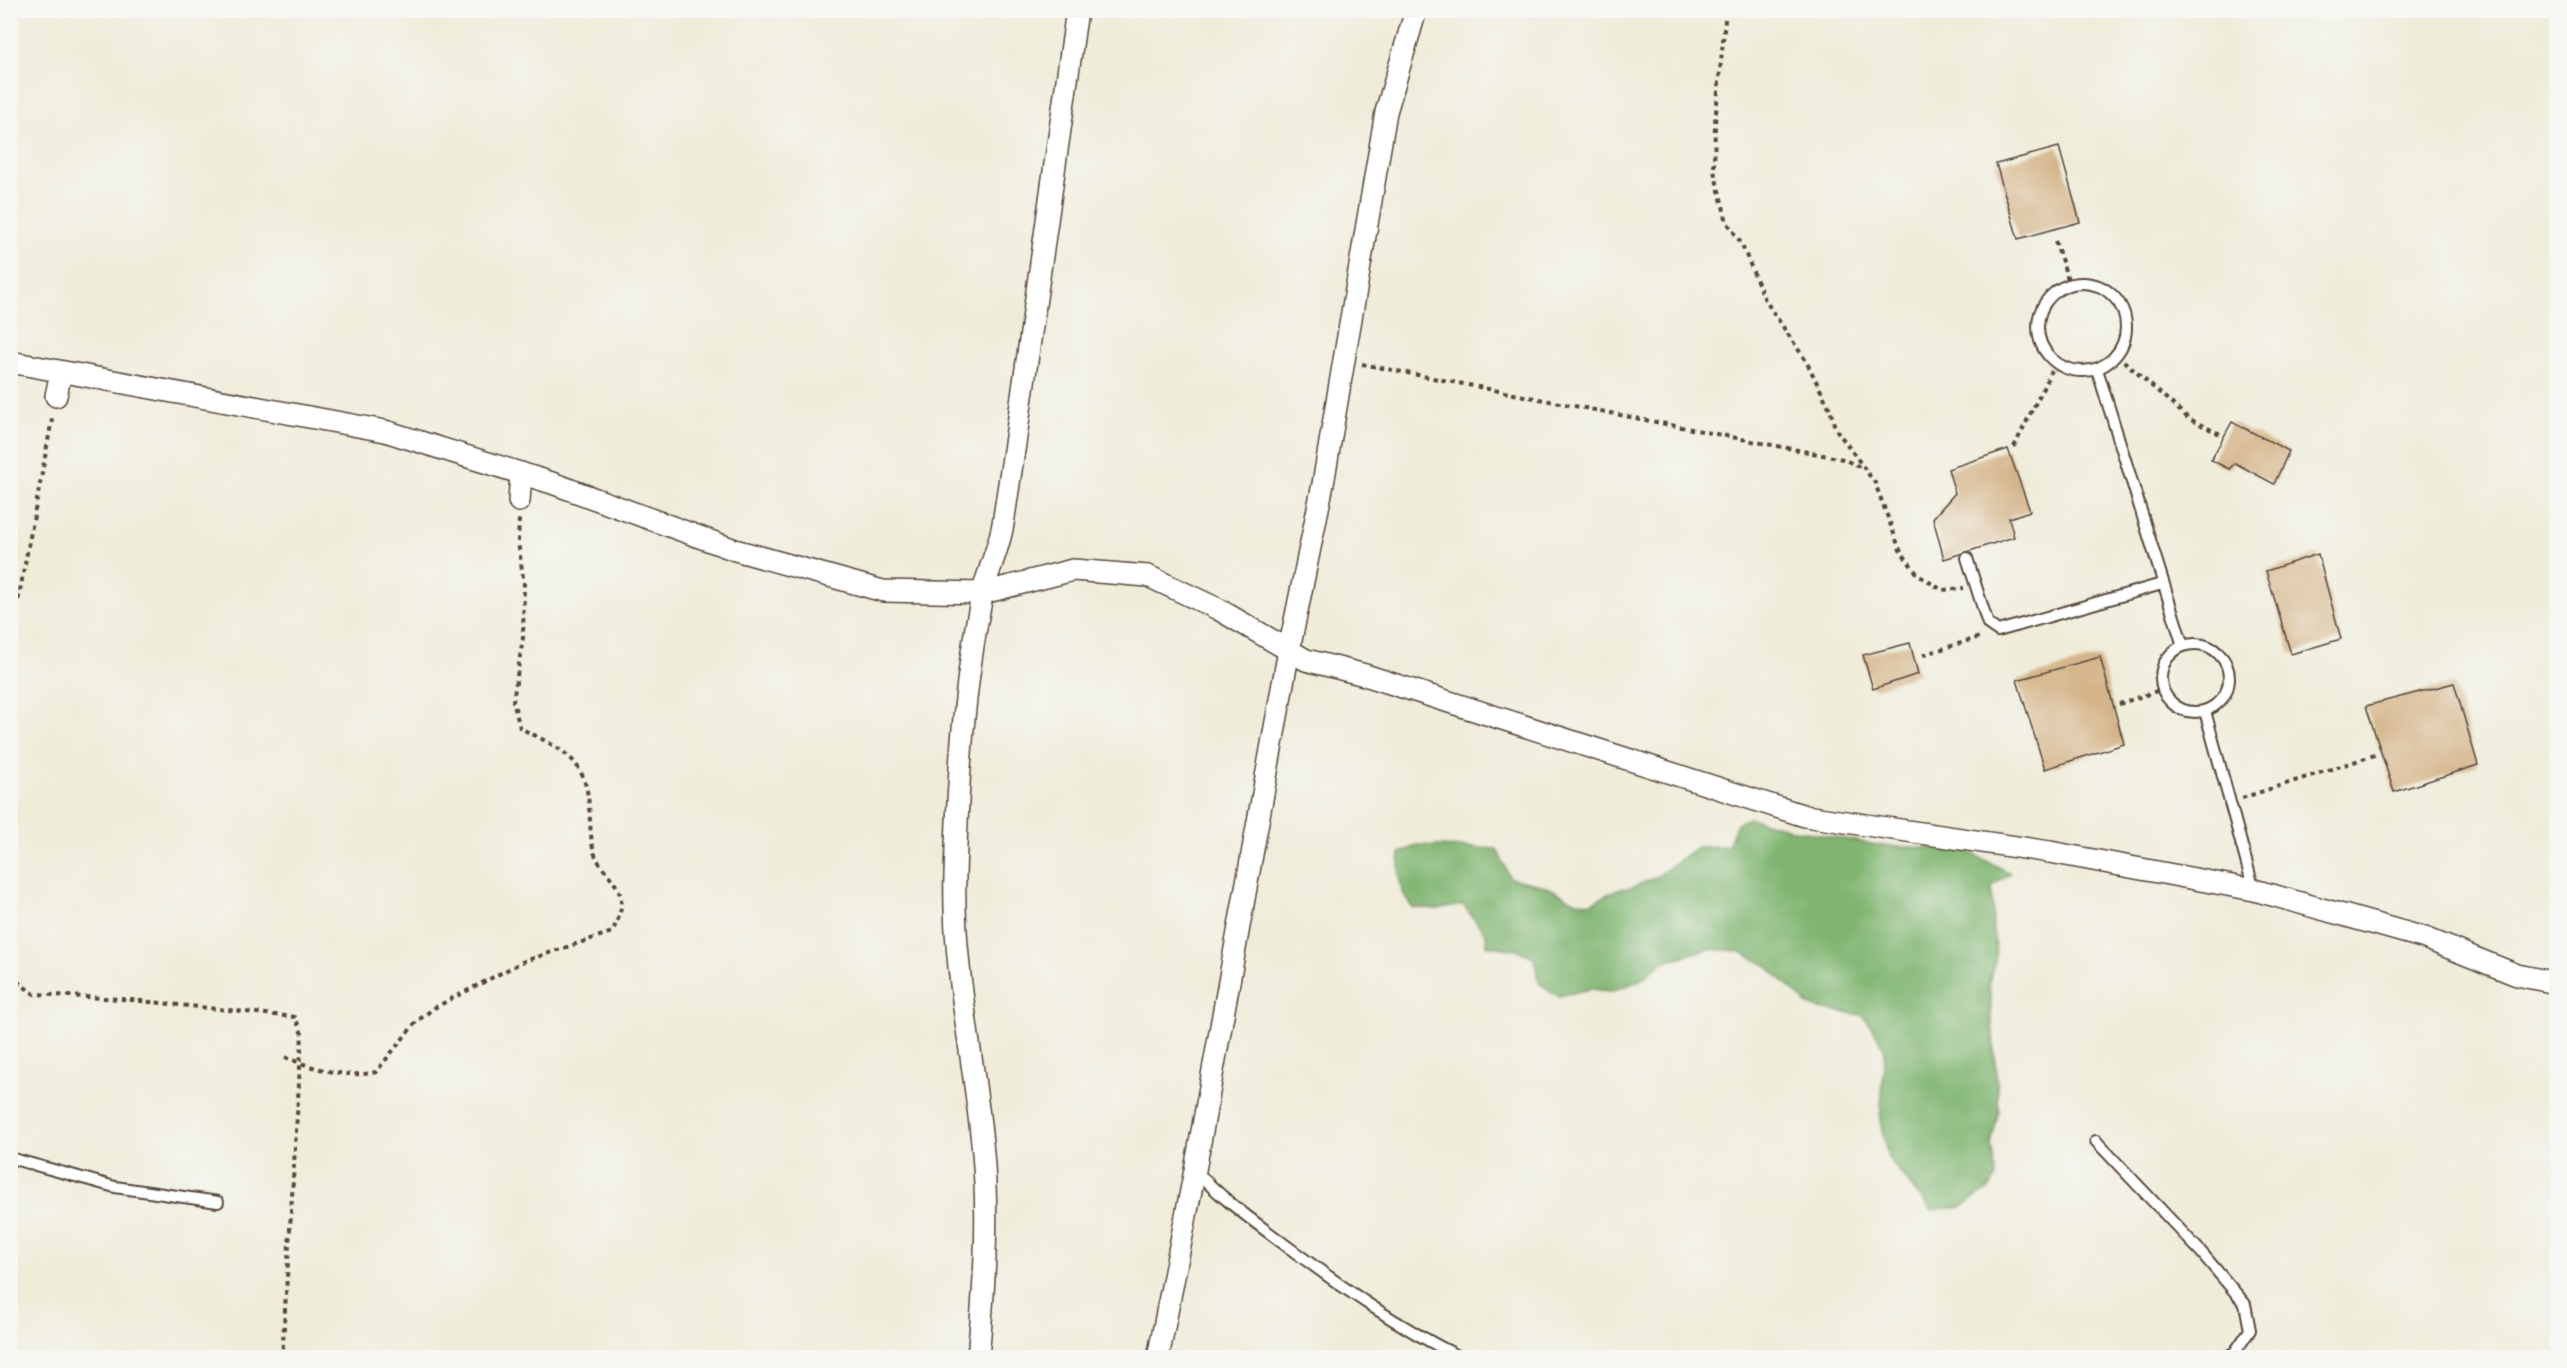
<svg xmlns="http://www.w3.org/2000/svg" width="2567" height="1368" viewBox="0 0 2567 1368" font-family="'EB Garamond',serif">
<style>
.forest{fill:#80b571;stroke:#5e7048;stroke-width:1.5}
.building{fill:#d4b488}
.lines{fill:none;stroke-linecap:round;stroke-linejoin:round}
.service-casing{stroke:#56473a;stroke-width:14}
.minor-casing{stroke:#56473a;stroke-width:24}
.path{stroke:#56473a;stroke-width:4;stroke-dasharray:4.5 4.5;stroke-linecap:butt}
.service{stroke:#fff;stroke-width:10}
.minor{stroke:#fff;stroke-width:21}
</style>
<rect width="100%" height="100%" fill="#f6f6f2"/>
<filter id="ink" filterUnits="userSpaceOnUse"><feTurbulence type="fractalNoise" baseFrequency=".0167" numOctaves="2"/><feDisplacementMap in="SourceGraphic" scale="12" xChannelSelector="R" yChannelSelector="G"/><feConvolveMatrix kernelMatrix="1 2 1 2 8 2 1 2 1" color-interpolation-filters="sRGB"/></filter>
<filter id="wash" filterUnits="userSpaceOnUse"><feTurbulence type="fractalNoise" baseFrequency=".008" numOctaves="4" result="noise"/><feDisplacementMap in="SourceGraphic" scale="24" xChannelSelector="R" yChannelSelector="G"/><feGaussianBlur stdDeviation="1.35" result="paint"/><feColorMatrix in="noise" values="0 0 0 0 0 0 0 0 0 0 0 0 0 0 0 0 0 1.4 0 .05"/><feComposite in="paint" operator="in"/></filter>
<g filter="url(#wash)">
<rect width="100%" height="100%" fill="#efecd9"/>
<!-- forest -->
<path class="forest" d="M1749,818L1795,830L1883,846L1963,849L2010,873L1992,887L1993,932L1997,953L1989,983L1999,1110L1991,1144L1996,1177L1990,1188L1962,1207L1931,1210L1888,1158L1880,1121L1885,1050L1872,1027L1862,1015L1819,1009L1807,1004L1766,965L1739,951L1708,949L1663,962L1639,981L1612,991L1591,989L1558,996L1539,983L1534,957L1517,950L1487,945L1486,934L1463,905L1441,909L1413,908C1398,891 1398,874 1400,853L1418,845L1497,849L1510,878L1545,886L1577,902L1592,903L1617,889L1630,888L1656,877L1697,847L1728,846L1737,823Z"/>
<g id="blocks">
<!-- building -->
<g class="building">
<polygon points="2059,147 2080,222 2018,239 1996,164"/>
<polygon points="2232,422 2289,451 2274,484 2235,463 2229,469 2211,460"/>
<polygon points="2008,449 2030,511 2009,518 2014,537 1944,559 1933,518 1955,493 1948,469"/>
<polygon points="2318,554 2341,639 2291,654 2266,571"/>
<polygon points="1910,643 1918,674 1873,689 1863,655"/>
<polygon points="2100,657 2124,744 2045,769 2017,680"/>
<polygon points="2454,683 2478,765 2394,792 2366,706"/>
</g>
</g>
</g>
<g filter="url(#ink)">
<use href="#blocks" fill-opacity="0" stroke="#56473a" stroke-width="1.5"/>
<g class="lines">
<!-- service casing -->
<g class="service-casing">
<g id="service">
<circle cx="2082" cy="327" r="44"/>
<polyline points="2097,369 2183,646"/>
<polyline points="1967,558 1988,624 1998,631 2162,584"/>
<circle cx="2195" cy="678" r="34"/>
<polyline points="2205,711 2254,890"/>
<polyline points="2096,1141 2201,1252 2245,1304 2250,1330 2235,1352 2225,1358"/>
<polyline points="10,1158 115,1187 218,1202"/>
<path d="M1195,1170C1222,1199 1252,1220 1284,1244C1342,1287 1396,1326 1462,1358"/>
</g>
</g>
<!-- minor casing -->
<g class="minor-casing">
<g id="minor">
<polyline points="10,362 385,431 552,483 735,550 883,591 983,593 1073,570 1148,576 1218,609 1306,660 1365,675 1805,816 2050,852 2254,890 2425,938 2517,975 2556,983"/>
<polyline points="56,396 61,372"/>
<polyline points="519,501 521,473"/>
<path d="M978,1358C984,1290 989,1221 983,1153C975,1061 952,968 955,875C958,782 963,687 982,596C987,572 999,549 1003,524C1029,353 1053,182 1077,10"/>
<polyline points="1158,1358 1195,1170 1289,650 1323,484 1386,112 1416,10"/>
</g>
</g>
<!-- path -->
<g class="path">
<polyline points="1726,10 1715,122 1714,171 1727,222 1741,243 1765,300 1806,361 1830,409 1835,428 1875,483 1900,550 1918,575 1942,590 1964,588"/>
<polyline points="2055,241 2070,285"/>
<polyline points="2117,355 2189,419 2220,434"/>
<polyline points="1362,364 1843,459 1862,468"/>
<polyline points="2014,447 2056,362"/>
<polyline points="10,644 53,414"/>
<polyline points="1923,655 1980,637"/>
<polyline points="2119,704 2163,689"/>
<polyline points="2242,798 2378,754"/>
<polyline points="10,976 34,994 122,999 295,1017 302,1034 282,1358"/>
<path d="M285,1057C313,1068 345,1079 376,1072L416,1022L434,1008L522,962L612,932C617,922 622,912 621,901C620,880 597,869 593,848C587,820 594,788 575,763C562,747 537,737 520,728L513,701L523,638L524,584L518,542L519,519"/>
</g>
<!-- service -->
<use href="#service" class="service"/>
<!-- minor -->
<use href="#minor" class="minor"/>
</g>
</g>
<!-- margin -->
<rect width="2567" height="1368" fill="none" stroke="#f6f6f2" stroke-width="36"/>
</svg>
